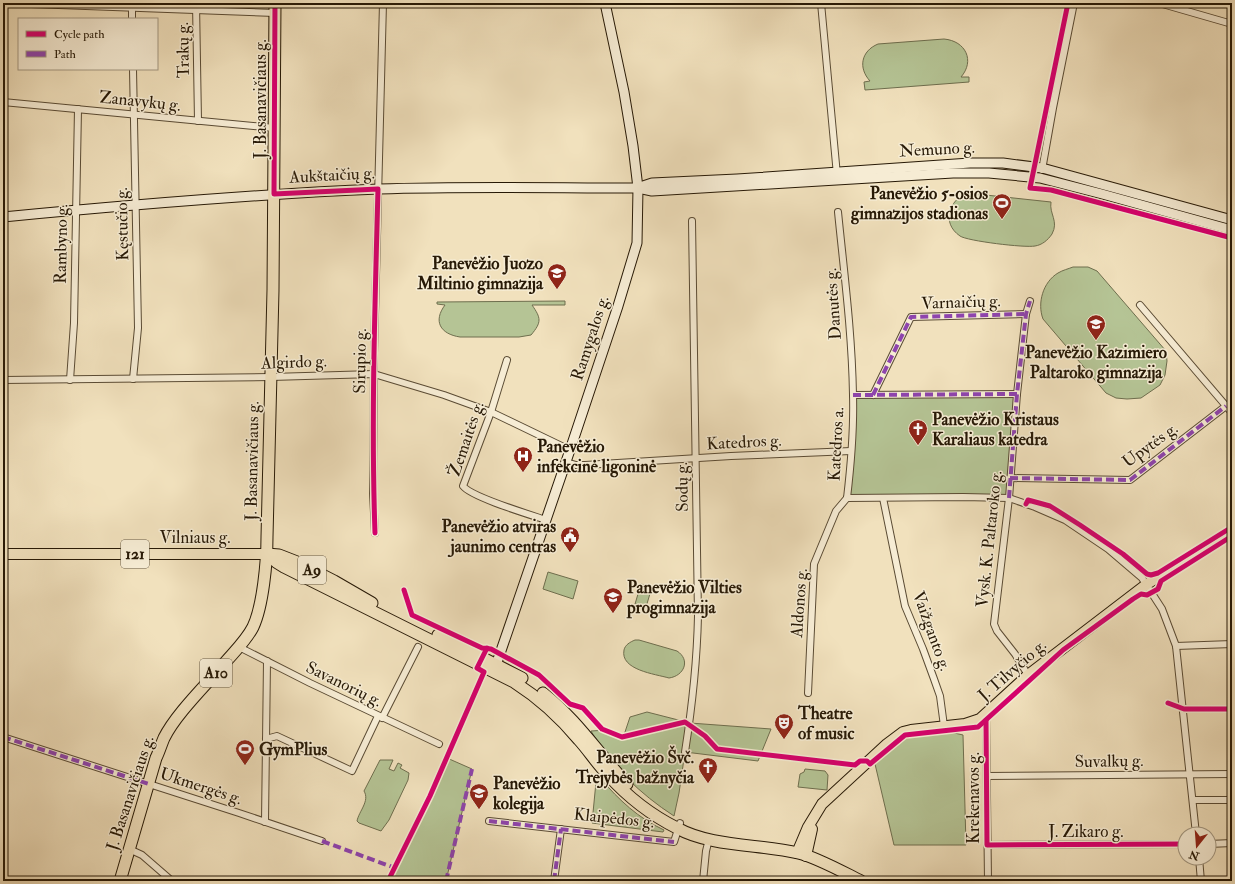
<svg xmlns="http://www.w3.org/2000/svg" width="1235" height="884" viewBox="0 0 1235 884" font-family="'IM FELL Double Pica',serif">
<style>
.green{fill:#b5c495;stroke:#6e6e4e}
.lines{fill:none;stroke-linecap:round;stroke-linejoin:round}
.street-casing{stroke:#5a4b34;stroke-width:8}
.secondary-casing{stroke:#271906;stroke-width:11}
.primary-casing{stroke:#271906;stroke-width:12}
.highway-casing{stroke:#271906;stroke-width:13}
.street{stroke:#f6ecd4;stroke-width:6}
.secondary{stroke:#f6ecd4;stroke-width:9}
.primary{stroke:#f1e1bd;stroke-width:10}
.highway{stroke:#f1e1bd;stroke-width:11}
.quiet{stroke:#8e44ad;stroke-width:4;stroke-dasharray:8 4;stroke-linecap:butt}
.cycleway-casing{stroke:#f6ecd4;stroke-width:8}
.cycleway{stroke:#d6006c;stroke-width:5}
.labels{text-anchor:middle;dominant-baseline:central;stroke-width:3;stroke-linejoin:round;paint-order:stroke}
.shield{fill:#f6ecd4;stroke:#655844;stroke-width:1}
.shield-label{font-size:16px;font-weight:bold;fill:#271906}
.street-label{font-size:17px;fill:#271906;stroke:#f6ecd4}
.poi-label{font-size:17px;font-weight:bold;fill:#271906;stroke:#f6ecd4;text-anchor:start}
</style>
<rect width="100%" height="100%" fill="#f1e1bd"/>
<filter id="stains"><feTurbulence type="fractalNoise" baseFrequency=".005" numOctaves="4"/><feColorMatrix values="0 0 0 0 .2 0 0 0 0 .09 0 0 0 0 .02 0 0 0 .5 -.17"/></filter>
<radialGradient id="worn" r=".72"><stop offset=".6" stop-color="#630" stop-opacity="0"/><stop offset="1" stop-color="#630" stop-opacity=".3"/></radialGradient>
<!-- green -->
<g class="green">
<path d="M944,39C966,41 975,61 961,77H969V82L865,90L864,82L870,81C858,68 861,51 878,44Z"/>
<path d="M967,193L1051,202C1049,214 1059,221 1052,234C1048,240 1042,245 1035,246C1025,248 967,241 960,236C941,223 949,200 967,193Z"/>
<path d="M1073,267H1088L1097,271L1166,351L1167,361L1165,375L1160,385L1141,398L1127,399L1116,398L1106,393L1043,319C1037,303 1043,282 1058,273C1063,270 1068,269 1073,267Z"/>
<path d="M565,301V305H532C541,318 542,322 531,335L519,337H460C440,334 433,321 445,305L437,304V302Z"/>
<polygon points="1017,394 1009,498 847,498 853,395"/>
<polygon points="548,572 578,581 573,599 543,589"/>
<polygon points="641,584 652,587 646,607 635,604"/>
<path d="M635,640H639L677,651C691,660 684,676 669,678C655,674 620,670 624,650C625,645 630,642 635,640Z"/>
<path d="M647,712L690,723L771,729L758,761L685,752L679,793L674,816C640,794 611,766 591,731L607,730L624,735L630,717Z"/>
<polygon points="950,732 963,735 966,845 894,845 875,764 905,738"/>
<polygon points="447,758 472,769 446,881 388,881"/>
<path d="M380,760H393L389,769L394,771L398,763L402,765L400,768L409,773L408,780L389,820L381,831L359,823L357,821C359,811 370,801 364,791Z"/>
<polygon points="805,769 825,771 828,775 827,790 798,787 800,774 804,772"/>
<path d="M601,779C619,800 638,818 664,830L663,832L592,823L596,782Z"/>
</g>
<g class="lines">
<!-- street casing -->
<g class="street-casing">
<g id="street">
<polyline points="4,3 275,13"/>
<polyline points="132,3 132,19"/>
<polyline points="196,3 198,121"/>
<polyline points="821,3 837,175"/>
<polyline points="1159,3 1232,24"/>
<polyline points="133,69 138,328 133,379"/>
<polyline points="3,102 274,128"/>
<polyline points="1042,170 1053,108 1074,3"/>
<path d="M838,212C844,272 852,333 853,395C854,429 851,464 847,498"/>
<polyline points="1140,305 1232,413"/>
<path d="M507,360L491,412L463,486C471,497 531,515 546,520"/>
<polyline points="3,380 271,377 374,374 444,395 491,412 570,450"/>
<polyline points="70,380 74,323 78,109"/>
<polyline points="853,395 1017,394"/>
<polyline points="873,395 911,317 1026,314"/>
<polyline points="566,462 576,465 585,465 731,456 851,451"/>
<polyline points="1010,478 1130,480 1226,406"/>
<polyline points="847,498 963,497 1009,498 1035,507 1065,520 1108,549 1142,578 1162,609 1176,646 1196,834"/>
<polyline points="883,498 905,606 923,649 934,679 940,696 944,726"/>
<polyline points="375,533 373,493 374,353 383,3"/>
<polyline points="1176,646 1232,644"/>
<polyline points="239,647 310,683 439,744"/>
<polyline points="1028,675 1015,654 997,631 994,624 1009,498 1017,394 1026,314 1030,301"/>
<polyline points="808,693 814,564 836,511 847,498"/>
<polyline points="1184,709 1232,709"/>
<polyline points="986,714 988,881"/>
<polyline points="382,718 418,647"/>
<polyline points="3,737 239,813 322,841"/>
<polyline points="266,739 277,736 352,771 378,716"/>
<path d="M685,752C692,707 697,662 698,616L692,221"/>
<polyline points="987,776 1232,774"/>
<polyline points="1193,800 1232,800"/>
<polyline points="489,821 674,842 680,823"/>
<polyline points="265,822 267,661"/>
<polyline points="1209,844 1232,843"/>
<polyline points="987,845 1185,844"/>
<polyline points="129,849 142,855 172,881"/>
<polyline points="1199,858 1201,881"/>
<polyline points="554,881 561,829"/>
<polyline points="703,881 706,851 709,839"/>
</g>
</g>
<!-- secondary casing -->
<g class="secondary-casing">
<g id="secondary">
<polyline points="640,187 652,183 737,179 970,163 1003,163 1042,168 1232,220"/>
<path d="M3,217C128,205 254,194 379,189C466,186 552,188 638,188L652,191L953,173H989L1040,178L1102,194L1232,230"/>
<polyline points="494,671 570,450 618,306 637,243 638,188 633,146 624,92 605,3"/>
</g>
</g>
<!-- primary casing -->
<g class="primary-casing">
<g id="primary">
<polyline points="3,554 267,554"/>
<polyline points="797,853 808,827 822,804 887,744 903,732 911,730 965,724 980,719 1028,675 1147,584 1232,531"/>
<polyline points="806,856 812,829"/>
</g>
</g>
<!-- highway casing -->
<g class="highway-casing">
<g id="highway">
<path d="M267,554L276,562L284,567L514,682C539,698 560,717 579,740C589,751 597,764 608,775C627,796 651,815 677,828C711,847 760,844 798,853C816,857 843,872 861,881"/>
<polyline points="267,554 279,555 297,562 334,581 372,603"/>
<polyline points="438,635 522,678"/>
<path d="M543,693C576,719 599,754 627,784"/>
<path d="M120,881L156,758C159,752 161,745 164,738C176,714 205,686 223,665C233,653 246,641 253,627C263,606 267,561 267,537L273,290L275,3"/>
</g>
</g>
<!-- street -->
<use href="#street" class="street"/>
<!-- secondary -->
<use href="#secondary" class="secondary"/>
<!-- primary -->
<use href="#primary" class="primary"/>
<!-- highway -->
<use href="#highway" class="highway"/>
<!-- quiet -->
<g class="quiet">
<polyline points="853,395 1017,394"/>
<polyline points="873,395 911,317 1026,314"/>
<polyline points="1010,478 1130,480 1226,406"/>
<polyline points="1009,498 1017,394 1026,314 1030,301"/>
<polyline points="3,737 149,784"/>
<polyline points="489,821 674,842"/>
<polyline points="322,841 395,868"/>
<polyline points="446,881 472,769"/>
<polyline points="554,881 561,829"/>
</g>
<!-- cycleway casing -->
<g class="cycleway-casing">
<g id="cycleway">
<path d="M275,3L274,194L378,189C375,304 371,418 375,533"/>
<polyline points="1068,3 1030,188 1051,190 1232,238"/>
<polyline points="1026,504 1028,500 1050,506 1080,525 1123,554 1147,574 1151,575 1158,573 1232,527"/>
<polyline points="404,590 412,615 482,648 491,649 539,675 570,704 583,708 602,729 622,737 685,722 705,736 717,749 855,765 860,761 867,761 870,764 905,735 978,727 1063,650 1133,599 1141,594 1147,595 1158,589 1161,581 1232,536"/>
<polyline points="1168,703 1184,709 1232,709"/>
<polyline points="986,720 987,845 1185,844"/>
<polyline points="388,881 430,796 484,672 477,668 487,648"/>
</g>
</g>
<!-- cycleway -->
<use href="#cycleway" class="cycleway"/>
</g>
<!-- icons -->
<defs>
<g id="stadium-pin" transform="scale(1)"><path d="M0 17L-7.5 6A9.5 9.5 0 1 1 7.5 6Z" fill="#8f2418" stroke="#f6ecd4"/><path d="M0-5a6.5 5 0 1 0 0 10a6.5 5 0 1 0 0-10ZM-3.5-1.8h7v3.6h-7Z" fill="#fff"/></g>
<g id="school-pin" transform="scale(1)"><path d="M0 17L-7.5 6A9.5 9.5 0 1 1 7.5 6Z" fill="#8f2418" stroke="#f6ecd4"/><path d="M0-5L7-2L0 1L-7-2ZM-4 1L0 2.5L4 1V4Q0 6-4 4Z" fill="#fff"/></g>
<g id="church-pin" transform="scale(1)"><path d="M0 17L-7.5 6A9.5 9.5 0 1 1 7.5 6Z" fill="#8f2418" stroke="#f6ecd4"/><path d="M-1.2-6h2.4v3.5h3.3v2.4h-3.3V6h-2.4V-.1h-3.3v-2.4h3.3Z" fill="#fff"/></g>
<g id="hospital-pin" transform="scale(1)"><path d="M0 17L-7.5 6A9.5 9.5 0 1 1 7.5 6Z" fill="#8f2418" stroke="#f6ecd4"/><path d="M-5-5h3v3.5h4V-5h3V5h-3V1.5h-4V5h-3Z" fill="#fff"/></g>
<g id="civic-pin" transform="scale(1)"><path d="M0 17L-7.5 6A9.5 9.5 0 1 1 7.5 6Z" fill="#8f2418" stroke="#f6ecd4"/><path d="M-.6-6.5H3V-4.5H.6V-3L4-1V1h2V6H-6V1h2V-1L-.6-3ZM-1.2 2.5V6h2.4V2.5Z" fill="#fff"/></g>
<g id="theatre-pin" transform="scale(1)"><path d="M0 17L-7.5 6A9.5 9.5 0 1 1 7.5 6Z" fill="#8f2418" stroke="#f6ecd4"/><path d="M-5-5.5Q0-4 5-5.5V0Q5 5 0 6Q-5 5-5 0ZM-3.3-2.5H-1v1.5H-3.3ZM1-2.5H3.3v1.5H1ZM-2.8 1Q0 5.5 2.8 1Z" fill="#fff"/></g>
<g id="university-pin" transform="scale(1)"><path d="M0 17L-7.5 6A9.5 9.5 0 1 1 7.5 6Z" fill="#8f2418" stroke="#f6ecd4"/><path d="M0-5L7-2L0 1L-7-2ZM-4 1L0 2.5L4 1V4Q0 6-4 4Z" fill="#fff"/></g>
</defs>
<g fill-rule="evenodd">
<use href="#stadium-pin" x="1002" y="203"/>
<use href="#school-pin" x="557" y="273"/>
<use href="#school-pin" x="1096" y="324"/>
<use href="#church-pin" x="918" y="429"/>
<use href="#hospital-pin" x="523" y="456"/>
<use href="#civic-pin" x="570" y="536"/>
<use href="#school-pin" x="613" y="597"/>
<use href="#theatre-pin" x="784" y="723"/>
<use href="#stadium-pin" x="245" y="749"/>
<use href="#church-pin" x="708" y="767"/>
<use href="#university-pin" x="479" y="793"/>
</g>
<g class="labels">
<!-- shield labels -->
<g class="shield">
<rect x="121" y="540" width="28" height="28" rx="3"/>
<rect x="298" y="556" width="28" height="28" rx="3"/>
<rect x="200" y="659" width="32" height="28" rx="3"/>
</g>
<g class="shield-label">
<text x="135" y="554">121</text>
<text x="312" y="570">A9</text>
<text x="216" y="673">A10</text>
</g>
<!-- street labels -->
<g class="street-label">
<text transform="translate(183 50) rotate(-91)">Trakų g.</text>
<text transform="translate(260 99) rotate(-90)">J. Basanavičiaus g.</text>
<text transform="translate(140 101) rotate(6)">Zanavykų g.</text>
<text transform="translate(937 149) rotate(-3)">Nemuno g.</text>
<text transform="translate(332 175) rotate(-3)">Aukštaičių g.</text>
<text transform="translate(122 224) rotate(-91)">Kęstučio g.</text>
<text transform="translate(61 244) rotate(-89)">Rambyno g.</text>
<text transform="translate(961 302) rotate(-2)">Varnaičių g.</text>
<text transform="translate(833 304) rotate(-94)">Danutės g.</text>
<text transform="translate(590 338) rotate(-72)">Ramygalos g.</text>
<text transform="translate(360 361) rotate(-89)">Sirupio g.</text>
<text transform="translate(294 362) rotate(-2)">Algirdo g.</text>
<text transform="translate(466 439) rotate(-71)">Žemaitės g.</text>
<text transform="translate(744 442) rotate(-3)">Katedros g.</text>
<text transform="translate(836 444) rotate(-87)">Katedros a.</text>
<text transform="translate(1150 445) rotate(-36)">Upytės g.</text>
<text transform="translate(252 461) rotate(-89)">J. Basanavičiaus g.</text>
<text transform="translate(682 487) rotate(-91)">Sodų g.</text>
<text x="195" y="537">Vilniaus g.</text>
<text transform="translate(989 539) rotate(-84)">Vysk. K. Paltaroko g.</text>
<text transform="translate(799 603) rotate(-86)">Aldonos g.</text>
<text transform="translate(932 631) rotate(70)">Vaižganto g.</text>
<text transform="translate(1012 670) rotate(-41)">J. Tilvyčio g.</text>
<text transform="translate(344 684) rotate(26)">Savanorių g.</text>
<text transform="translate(1109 761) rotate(-1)">Suvalkų g.</text>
<text transform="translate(201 786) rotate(18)">Ukmergės g.</text>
<text transform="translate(130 793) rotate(-72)">J. Basanavičiaus g.</text>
<text transform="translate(973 798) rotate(-90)">Krekenavos g.</text>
<text transform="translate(614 818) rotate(6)">Klaipėdos g.</text>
<text x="1086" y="831">J. Zikaro g.</text>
</g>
<!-- poi labels -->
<g class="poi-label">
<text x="988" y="193" text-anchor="end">Panevėžio 5-osios<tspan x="988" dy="20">gimnazijos stadionas</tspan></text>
<text x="543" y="263" text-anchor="end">Panevėžio Juozo<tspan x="543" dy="20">Miltinio gimnazija</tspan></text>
<text x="1096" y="352" text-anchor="middle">Panevėžio Kazimiero<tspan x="1096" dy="20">Paltaroko gimnazija</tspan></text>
<text x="932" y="419">Panevėžio Kristaus<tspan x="932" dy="20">Karaliaus katedra</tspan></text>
<text x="537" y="446">Panevėžio<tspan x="537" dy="20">infekcinė ligoninė</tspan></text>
<text x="556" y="526" text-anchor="end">Panevėžio atviras<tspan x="556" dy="20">jaunimo centras</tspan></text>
<text x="627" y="587">Panevėžio Vilties<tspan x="627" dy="20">progimnazija</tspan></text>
<text x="798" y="713">Theatre<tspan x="798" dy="20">of music</tspan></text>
<text x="259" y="749">GymPlius</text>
<text x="694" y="757" text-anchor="end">Panevėžio Švč.<tspan x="694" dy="20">Trejybės bažnyčia</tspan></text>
<text x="493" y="783">Panevėžio<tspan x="493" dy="20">kolegija</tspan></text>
</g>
</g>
<!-- margin -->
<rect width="1235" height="884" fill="none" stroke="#f1e1bd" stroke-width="16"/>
<rect x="4" y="4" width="1227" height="876" fill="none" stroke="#271906" stroke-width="2"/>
<rect x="8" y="8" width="1219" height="868" fill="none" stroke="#271906"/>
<!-- legend -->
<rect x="18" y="18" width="140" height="52" fill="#f6ecd4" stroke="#a39882"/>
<rect x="26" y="31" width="20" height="6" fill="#d6006c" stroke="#a39882"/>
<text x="54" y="38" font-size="12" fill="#271906">Cycle path</text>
<rect x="26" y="51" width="20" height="6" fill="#8e44ad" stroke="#a39882"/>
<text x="54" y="58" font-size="12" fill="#271906">Path</text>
<!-- north arrow -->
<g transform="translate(1197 846) rotate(197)"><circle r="19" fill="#f6ecd4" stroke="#a39882"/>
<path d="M0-3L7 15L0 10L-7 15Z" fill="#8f2418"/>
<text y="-6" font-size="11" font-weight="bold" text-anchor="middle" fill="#271906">N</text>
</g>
<rect width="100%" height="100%" filter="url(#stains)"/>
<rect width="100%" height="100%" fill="url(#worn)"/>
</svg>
